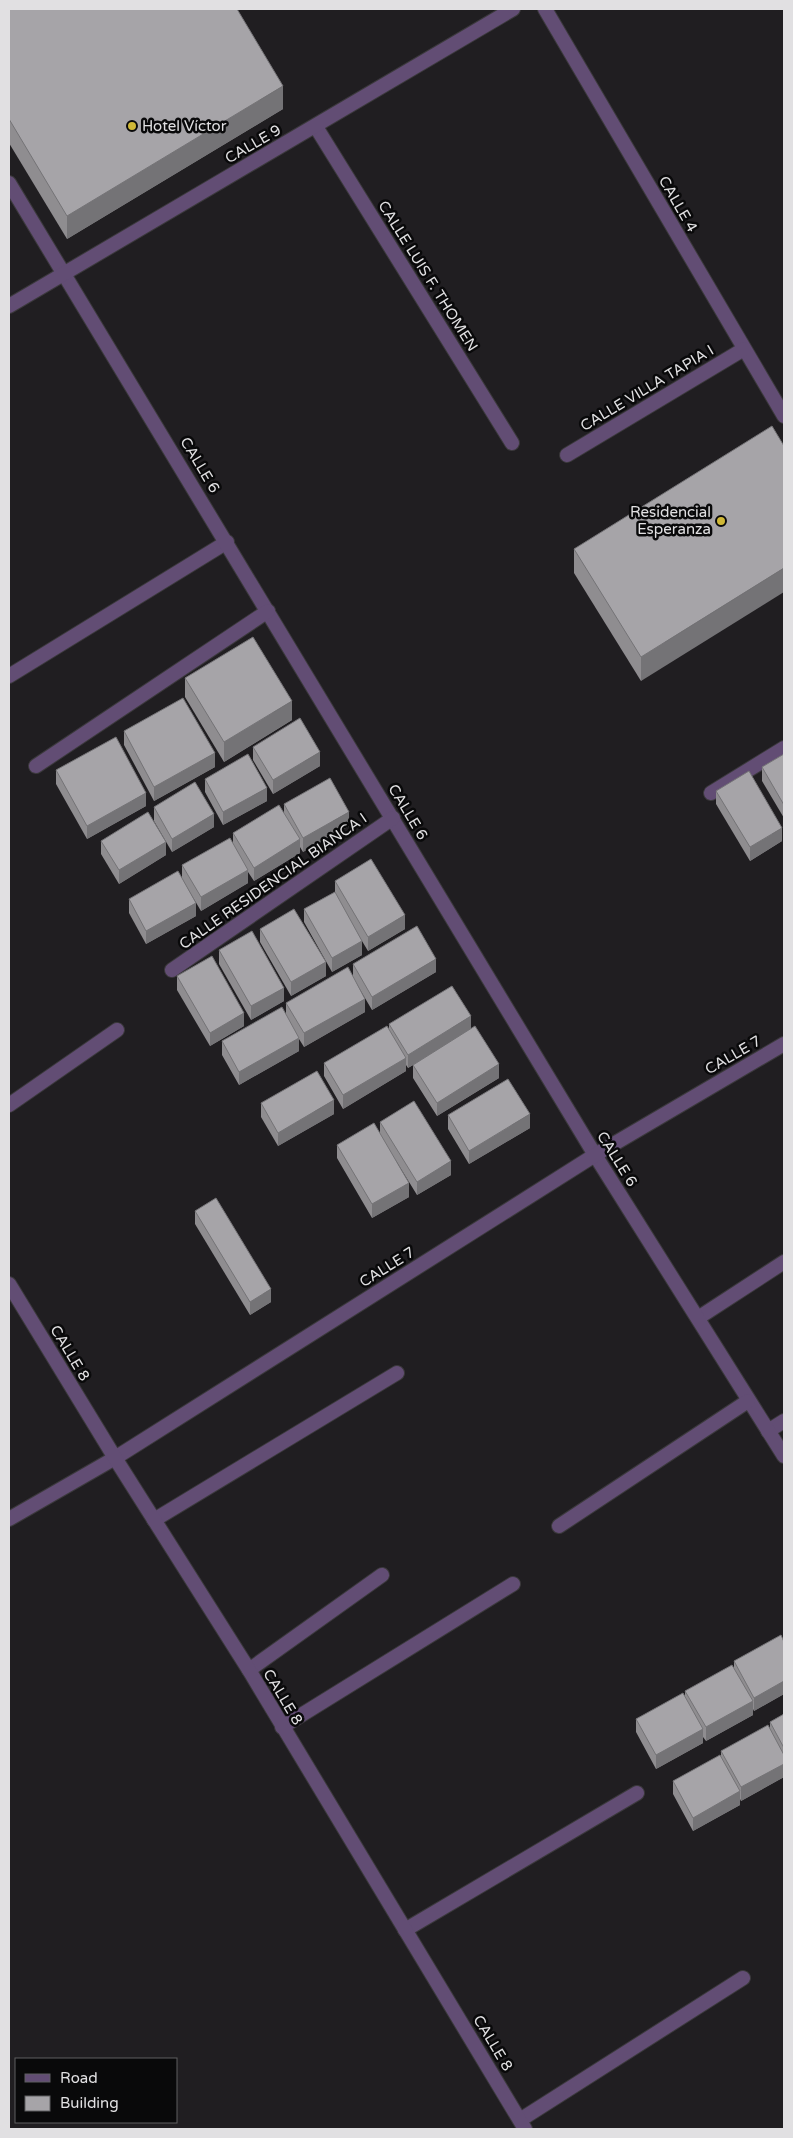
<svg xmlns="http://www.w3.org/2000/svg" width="793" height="2138" viewBox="0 0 793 2138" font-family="'Varela Round',sans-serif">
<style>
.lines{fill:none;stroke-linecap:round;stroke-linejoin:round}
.service-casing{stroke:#3b393c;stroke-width:16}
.minor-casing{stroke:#3b393c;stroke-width:16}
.tertiary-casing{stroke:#3b393c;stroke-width:16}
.service{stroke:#624d74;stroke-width:14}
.minor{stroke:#624d74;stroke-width:14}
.tertiary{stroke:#624d74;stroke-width:14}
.wall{fill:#8f8d90}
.shaded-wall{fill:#747376}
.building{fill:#a6a4a8;stroke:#747376}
.poi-dot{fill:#d0b837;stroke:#09090a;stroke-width:2}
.labels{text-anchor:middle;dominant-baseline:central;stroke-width:5;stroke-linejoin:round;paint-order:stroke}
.poi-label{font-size:15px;fill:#e1e0e2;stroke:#09090a;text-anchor:start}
.street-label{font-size:15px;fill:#e1e0e2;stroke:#09090a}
</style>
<rect width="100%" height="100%" fill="#201e21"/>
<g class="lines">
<!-- service casing -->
<g class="service-casing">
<g id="service">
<polyline points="9,676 227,542"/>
<polyline points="9,1105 117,1030"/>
<polyline points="698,1318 784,1262"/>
<polyline points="768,1431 784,1421"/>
<polyline points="154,1520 397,1373"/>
<polyline points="249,1670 382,1575"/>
<polyline points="282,1727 513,1584"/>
<polyline points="405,1930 637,1793"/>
<polyline points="520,2120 743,1978"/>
</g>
</g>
<!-- minor casing -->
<g class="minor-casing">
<g id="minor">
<polyline points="545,9 784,416"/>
<polyline points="316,127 512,443"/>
<polyline points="9,183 595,1155 784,1456"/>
<polyline points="9,306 513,9"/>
<polyline points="567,455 744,349"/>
<polyline points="36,766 268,611"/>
<polyline points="711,793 784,748"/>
<polyline points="172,970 393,818"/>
<polyline points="9,1519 115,1458 595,1155 784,1044"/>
<polyline points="559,1526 748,1401"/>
</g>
</g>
<!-- tertiary casing -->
<g class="tertiary-casing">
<polyline id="tertiary" points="9,1284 115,1458 249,1670 525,2129"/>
</g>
<!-- service -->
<use href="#service" class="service"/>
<!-- minor -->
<use href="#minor" class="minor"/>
<!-- tertiary -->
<use href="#tertiary" class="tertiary"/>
</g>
<!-- wall -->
<g class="wall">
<polygon points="9,9 283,109 67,239 9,143"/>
<polygon points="784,446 641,681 574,573 574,549"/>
<polygon points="185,678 292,720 224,762 185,697"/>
<polygon points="124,731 215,767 154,801 124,745"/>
<polygon points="253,747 320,766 273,794 253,760"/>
<polygon points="784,754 784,818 762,781 762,767"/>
<polygon points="56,770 146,806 87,839 56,784"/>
<polygon points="205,779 267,801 223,825 205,792"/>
<polygon points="716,791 782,841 750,861 716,804"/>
<polygon points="284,804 349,826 303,852 300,847 300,853 254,881 248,872 248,883 201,911 182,879 182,865 233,843 233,833 284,813"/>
<polygon points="154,807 214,827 172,852 154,821"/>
<polygon points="101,841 166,855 119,884 101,854"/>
<polygon points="335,881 405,929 368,951 353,926 362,955 332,972 304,922 304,909 335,892"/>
<polygon points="129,899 196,916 146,944 129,913"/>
<polygon points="260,929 326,976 291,996 260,942"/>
<polygon points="219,950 284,1001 251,1020 219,964"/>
<polygon points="353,964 436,972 372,1010 355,981 365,1012 304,1047 299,1039 299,1051 239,1085 222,1055 222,1041 286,1015 286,1003 353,977"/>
<polygon points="177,976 244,1026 210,1046 177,990"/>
<polygon points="389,1024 471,1029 499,1078 437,1116 413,1078 413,1065 425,1058 408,1068 406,1065 406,1071 343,1109 324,1076 324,1063 389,1029"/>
<polygon points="261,1103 334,1114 278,1146 261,1117"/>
<polygon points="448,1115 530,1128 469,1164 448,1129"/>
<polygon points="380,1122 451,1175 417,1195 395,1159 409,1197 372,1218 337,1158 337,1145 380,1133"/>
<polygon points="195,1211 271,1302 250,1315 195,1224"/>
<polygon points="784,1633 784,1694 754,1711 753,1709 753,1715 706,1741 703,1737 703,1743 656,1769 636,1732 636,1719 685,1696 685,1691 734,1667 734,1661 784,1641"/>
<polygon points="784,1714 784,1777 741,1801 740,1799 740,1805 693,1831 673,1794 673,1781 721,1756 721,1751 770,1729 770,1722"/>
</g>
<!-- shaded-wall -->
<g class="shaded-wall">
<polygon points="283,86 283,109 67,239 67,216"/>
<polygon points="784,568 784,592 641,681 641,657"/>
<polygon points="292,701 292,720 224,762 224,742"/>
<polygon points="320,752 320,766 273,794 273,780"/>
<polygon points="215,753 215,767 154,801 154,787"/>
<polygon points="267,788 267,801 223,825 223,812"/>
<polygon points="146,793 146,806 87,839 87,826"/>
<polygon points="349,812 349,826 303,852 303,838"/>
<polygon points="214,814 214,827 172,852 172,839"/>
<polygon points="782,828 782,841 750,861 750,847"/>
<polygon points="300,839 300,853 254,881 254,868"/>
<polygon points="166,842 166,855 119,884 119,870"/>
<polygon points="248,870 248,883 201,911 201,897"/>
<polygon points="196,903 196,916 146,944 146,931"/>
<polygon points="405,915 405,929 368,951 368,937"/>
<polygon points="362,941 362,955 332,972 332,958"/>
<polygon points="436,959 436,972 372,1010 372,997"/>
<polygon points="326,962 326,976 291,996 291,982"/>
<polygon points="284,988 284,1001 251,1020 251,1006"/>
<polygon points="365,999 365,1012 304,1047 304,1033"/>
<polygon points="244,1013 244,1026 210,1046 210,1033"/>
<polygon points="471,1016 471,1029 408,1068 408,1055"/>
<polygon points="299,1038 299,1051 239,1085 239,1072"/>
<polygon points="406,1058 406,1071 343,1109 343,1095"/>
<polygon points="499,1064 499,1078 437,1116 437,1103"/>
<polygon points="334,1100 334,1114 278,1146 278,1133"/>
<polygon points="530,1114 530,1128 469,1164 469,1151"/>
<polygon points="451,1161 451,1175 417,1195 417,1182"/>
<polygon points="409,1183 409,1197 372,1218 372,1204"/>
<polygon points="271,1289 271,1302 250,1315 250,1302"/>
<polygon points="784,1681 784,1694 754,1711 754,1698"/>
<polygon points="753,1701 753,1715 706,1741 706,1727"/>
<polygon points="703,1729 703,1743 656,1769 656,1755"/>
<polygon points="784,1764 784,1777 741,1801 741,1787"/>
<polygon points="740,1791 740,1805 693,1831 693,1818"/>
</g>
<!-- building -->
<g class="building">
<polygon points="9,9 237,9 283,86 67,216 9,119"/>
<polygon points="772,426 784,446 784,568 641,657 574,549"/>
<polygon points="253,637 292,701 224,742 185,678"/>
<polygon points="183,698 215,753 154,787 124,731"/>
<polygon points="300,718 320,752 273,780 253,747"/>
<polygon points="116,737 146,793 87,826 56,770"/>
<polygon points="248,754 267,788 223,812 205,779"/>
<polygon points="784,754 784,805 762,767"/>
<polygon points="749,771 782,828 750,847 716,791"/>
<polygon points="330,778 349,812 303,838 284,804"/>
<polygon points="195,782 214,814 172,839 154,807"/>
<polygon points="279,805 300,839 254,868 233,833"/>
<polygon points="148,812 166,842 119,870 101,841"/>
<polygon points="230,838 248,870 201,897 182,865"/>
<polygon points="371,859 405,915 368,937 335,881"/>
<polygon points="178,871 196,903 146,931 129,899"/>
<polygon points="335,892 362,941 332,958 304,909"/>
<polygon points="294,909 326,962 291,982 260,929"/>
<polygon points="417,926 436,959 372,997 353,964"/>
<polygon points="252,931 284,988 251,1006 219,950"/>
<polygon points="212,956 244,1013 210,1033 177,976"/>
<polygon points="348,967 365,999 304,1033 286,1003"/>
<polygon points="452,986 471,1016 408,1055 389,1024"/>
<polygon points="282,1007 299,1038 239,1072 222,1041"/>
<polygon points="387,1026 406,1058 343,1095 324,1063"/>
<polygon points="475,1026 499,1064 437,1103 413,1065"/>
<polygon points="317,1071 334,1100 278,1133 261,1103"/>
<polygon points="508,1079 530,1114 469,1151 448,1115"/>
<polygon points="414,1101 451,1161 417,1182 380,1122"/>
<polygon points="374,1123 409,1183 372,1204 337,1145"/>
<polygon points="216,1198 271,1289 250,1302 195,1211"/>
<polygon points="781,1635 784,1642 784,1681 754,1698 734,1661"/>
<polygon points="732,1665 753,1701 706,1727 685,1691"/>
<polygon points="683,1693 703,1729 656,1755 636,1719"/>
<polygon points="784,1714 784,1748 770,1722"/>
<polygon points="768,1725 784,1755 784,1764 741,1787 721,1751"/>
<polygon points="720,1755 740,1791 693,1818 673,1781"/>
</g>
<!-- markers -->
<g class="poi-dot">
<circle cx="132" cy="126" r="5"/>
<circle cx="721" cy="521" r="5"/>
</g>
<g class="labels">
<!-- poi labels -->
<g class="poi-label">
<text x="142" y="126">Hotel Víctor</text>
<text x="711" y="512" text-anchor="end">Residencial<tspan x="711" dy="17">Esperanza</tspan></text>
</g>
<!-- street labels -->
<g class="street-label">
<text transform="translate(253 144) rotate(-30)">CALLE 9</text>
<text transform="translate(678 204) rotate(60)">CALLE 4</text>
<text transform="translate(428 276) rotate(58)">CALLE LUIS F. THOMEN</text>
<text transform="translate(647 388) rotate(-31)">CALLE VILLA TAPIA I</text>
<text transform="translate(200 465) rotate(59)">CALLE 6</text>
<text transform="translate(408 812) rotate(59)">CALLE 6</text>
<text transform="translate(273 881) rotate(-35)">CALLE RESIDENCIAL BIANCA I</text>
<text transform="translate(733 1055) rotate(-30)">CALLE 7</text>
<text transform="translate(617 1159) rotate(58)">CALLE 6</text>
<text transform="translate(387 1267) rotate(-32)">CALLE 7</text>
<text transform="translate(70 1353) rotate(59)">CALLE 8</text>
<text transform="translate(283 1697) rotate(59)">CALLE 8</text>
<text transform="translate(493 2043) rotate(59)">CALLE 8</text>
</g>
</g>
<!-- border -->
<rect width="793" height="2138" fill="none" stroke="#e1e0e2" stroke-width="20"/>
<!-- legend -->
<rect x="15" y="2058" width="162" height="65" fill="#09090a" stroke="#5f5f60"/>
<rect x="25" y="2074" width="25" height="8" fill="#624d74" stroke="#5f5f60"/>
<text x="60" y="2083" font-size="15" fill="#e1e0e2">Road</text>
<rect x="25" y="2096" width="25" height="15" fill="#a6a4a8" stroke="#5f5f60"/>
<text x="60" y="2108" font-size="15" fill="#e1e0e2">Building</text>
</svg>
